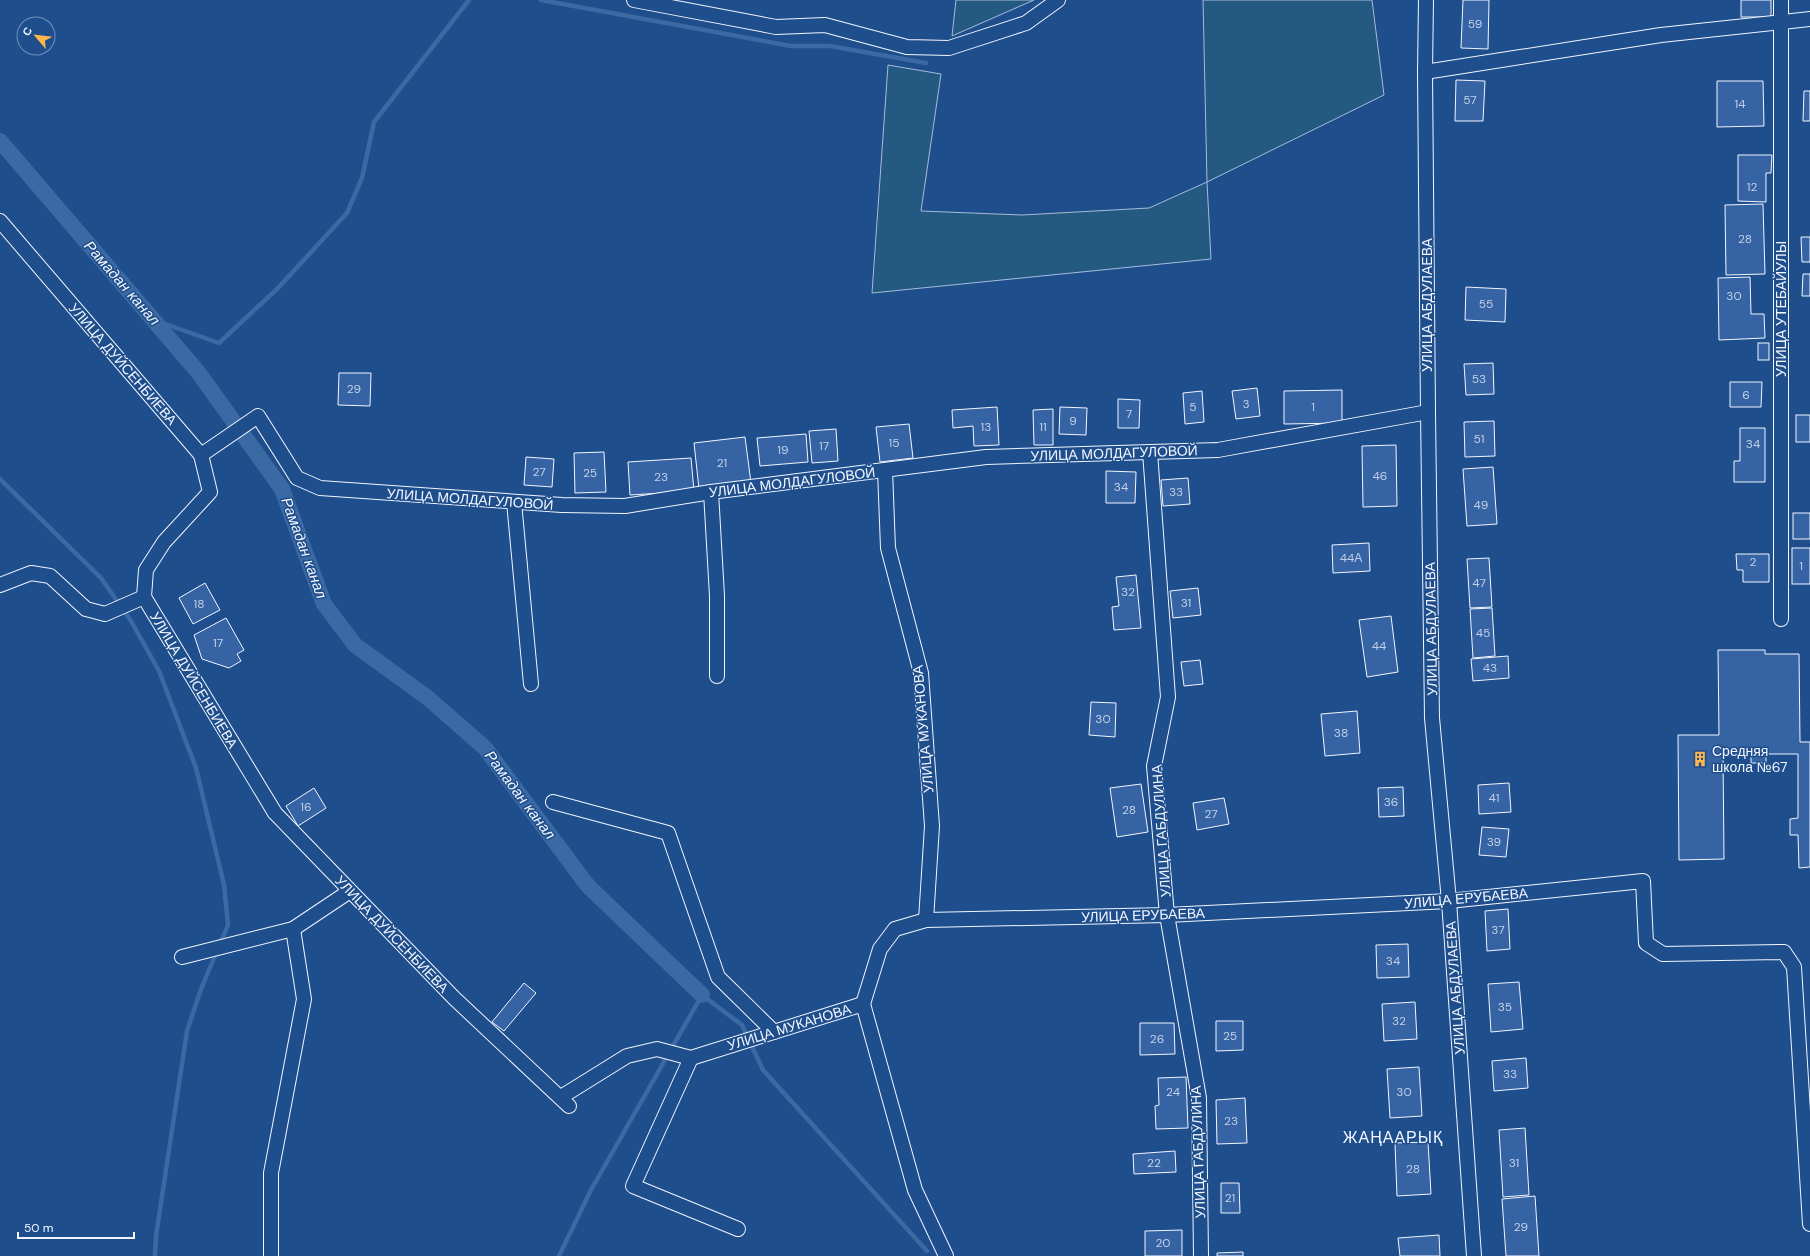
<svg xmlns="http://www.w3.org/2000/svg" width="1810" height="1256" viewBox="0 0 1810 1256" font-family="'DM Sans',sans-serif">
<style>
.green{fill:#245a82;stroke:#a8bbd7}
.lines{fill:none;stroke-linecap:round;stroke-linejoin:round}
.stream{stroke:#3b69a3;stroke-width:4.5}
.canal{stroke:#3b69a3;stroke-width:16}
.building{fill:#3563a3;stroke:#f2f6ff}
.minor-casing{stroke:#f2f6ff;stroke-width:16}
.minor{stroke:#1f4e8c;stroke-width:14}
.labels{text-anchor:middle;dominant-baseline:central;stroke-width:3;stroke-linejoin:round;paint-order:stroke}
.number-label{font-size:12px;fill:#c3d1e8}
.street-label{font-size:14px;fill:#f2f6ff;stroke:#1f4e8c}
.poi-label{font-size:14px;fill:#f2f6ff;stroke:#1f4e8c;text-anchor:start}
.water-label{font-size:15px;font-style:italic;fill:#f2f6ff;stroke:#1f4e8c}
.quarter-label{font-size:16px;letter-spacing:1px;fill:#f2f6ff;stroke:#1f4e8c}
</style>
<rect width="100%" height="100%" fill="#1f4e8c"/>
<!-- green -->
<g class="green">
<polygon points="956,0 1034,0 952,36"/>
<polygon points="1203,0 1372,0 1384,95 1207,182 1211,259 872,293 888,65 941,74 921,211 1022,215 1149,208 1207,182"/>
</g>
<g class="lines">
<!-- stream -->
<g class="stream">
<polyline points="541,0 791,46 830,46 926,63"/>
<polyline points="154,320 219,343 278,288 347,213 362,178 374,122 469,0"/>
<polyline points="0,479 101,578 131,621 159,671 196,768 224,885 228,925 220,944"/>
<polyline points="155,1256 156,1236 187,1031 201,989 217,951"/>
<polyline points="559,1256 591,1190 702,995 742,1025 763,1070 927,1251"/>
</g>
<!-- canal -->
<polyline class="canal" points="0,141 198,372 282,489 324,604 355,645 428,698 485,748 588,886 702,995"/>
</g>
<!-- building -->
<g class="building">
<polygon points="1463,0 1489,0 1488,49 1461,48"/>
<rect x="1741" y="0" width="30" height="17"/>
<polygon points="1456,80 1485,81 1483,121 1455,121"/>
<polygon points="1717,81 1763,81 1764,126 1717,127"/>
<polygon points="1804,91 1810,91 1810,121 1803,121"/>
<polygon points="1738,155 1772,155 1771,173 1766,173 1766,202 1738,201"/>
<polygon points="1763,204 1765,274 1726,275 1725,205"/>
<polygon points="1801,237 1810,237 1810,262 1802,262"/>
<polygon points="1803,274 1810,274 1810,296 1802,296"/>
<polygon points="1750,277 1751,314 1764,314 1765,338 1719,340 1718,278"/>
<polygon points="1466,287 1506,289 1505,322 1465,320"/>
<rect x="1758" y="343" width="11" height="17"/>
<polygon points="1493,363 1494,394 1466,395 1464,364"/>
<polygon points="339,373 371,373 370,406 338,405"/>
<polygon points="1730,382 1762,382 1761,407 1730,407"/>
<polygon points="1257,388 1260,416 1236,419 1232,391"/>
<polygon points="1342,390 1342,423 1284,424 1284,391"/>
<polygon points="1202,391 1204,422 1185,424 1183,393"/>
<polygon points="1118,399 1140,400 1139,428 1118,428"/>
<polygon points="997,407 999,445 974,446 973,426 953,428 952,410"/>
<polygon points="1060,407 1087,408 1086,435 1059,434"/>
<polygon points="1053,409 1053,445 1034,445 1033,410"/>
<rect x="1796" y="415" width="14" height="27"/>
<polygon points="1494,421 1495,456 1465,457 1464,422"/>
<polygon points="909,424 913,458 880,462 876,427"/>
<polygon points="1740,428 1765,428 1765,482 1734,482 1734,461 1740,461"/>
<polygon points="836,429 838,461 812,463 809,431"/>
<polygon points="806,434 808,462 760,466 757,438"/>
<polygon points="745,437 751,483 699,489 694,443"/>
<polygon points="1396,445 1397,506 1363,507 1362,446"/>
<polygon points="604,452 606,492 575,493 574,453"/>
<polygon points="526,457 554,459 552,487 524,485"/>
<polygon points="691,458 694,491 630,495 628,462"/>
<polygon points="1493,467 1497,524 1467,526 1463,469"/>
<polygon points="1106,471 1136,472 1135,503 1106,503"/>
<polygon points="1188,478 1190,504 1163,506 1161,480"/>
<rect x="1793" y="513" width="17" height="26"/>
<polygon points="1369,543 1370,571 1333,573 1332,545"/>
<rect x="1792" y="548" width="18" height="36"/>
<polygon points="1736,554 1769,554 1769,582 1743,582 1743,570 1737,570"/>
<polygon points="1489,558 1492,607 1470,608 1467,559"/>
<polygon points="1136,575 1141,628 1114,630 1112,607 1119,606 1116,577"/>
<polygon points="205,583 220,610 193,624 179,598"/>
<polygon points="1198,588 1201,615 1173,618 1170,591"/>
<polygon points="1492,608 1495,656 1473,658 1470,609"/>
<polygon points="1391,616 1398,672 1367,677 1359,620"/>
<polygon points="226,618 244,650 237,654 241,661 229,668 202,659 194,635"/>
<polygon points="1718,650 1765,650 1765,654 1799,654 1800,742 1810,742 1810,867 1799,868 1798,835 1790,835 1790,819 1798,818 1798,754 1766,754 1766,763 1751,763 1751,753 1723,754 1724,859 1679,860 1678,735 1719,735"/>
<polygon points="1508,656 1509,678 1473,681 1471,659"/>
<polygon points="1200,660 1203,684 1184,686 1181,662"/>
<polygon points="1091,702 1116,703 1115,737 1089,735"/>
<polygon points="1357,711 1360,753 1325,756 1321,714"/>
<polygon points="1509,783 1511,812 1479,814 1478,785"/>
<polygon points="1141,784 1148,832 1117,837 1110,788"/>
<polygon points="1403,787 1404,816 1379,817 1378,788"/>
<polygon points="314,788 326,808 298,826 286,806"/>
<polygon points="1224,798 1229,824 1197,830 1193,803"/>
<polygon points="1482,827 1509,829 1506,857 1479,855"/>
<polygon points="1508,909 1510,949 1487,951 1485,911"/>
<polygon points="1408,944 1409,977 1377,978 1376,945"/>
<polygon points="1519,982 1523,1029 1491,1032 1488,984"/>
<polygon points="524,983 536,993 504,1031 492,1022"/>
<polygon points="1415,1002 1417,1039 1384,1041 1382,1004"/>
<polygon points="1216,1021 1243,1021 1243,1050 1216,1051"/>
<polygon points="1140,1023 1174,1023 1175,1054 1140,1055"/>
<polygon points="1526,1058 1528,1088 1494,1091 1492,1061"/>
<polygon points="1419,1067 1422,1116 1390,1118 1387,1069"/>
<polygon points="1186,1077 1188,1128 1156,1129 1155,1106 1159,1105 1158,1078"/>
<polygon points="1245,1098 1247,1143 1217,1144 1216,1100"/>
<polygon points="1525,1128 1529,1195 1503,1197 1499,1130"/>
<polygon points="1428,1142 1431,1194 1397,1196 1395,1143"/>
<polygon points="1175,1151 1176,1172 1134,1174 1133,1154"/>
<polygon points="1221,1183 1239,1183 1240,1213 1221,1213"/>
<polygon points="1535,1196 1539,1256 1506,1256 1502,1199"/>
<polygon points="1182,1230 1182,1256 1145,1256 1145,1231"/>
<polygon points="1439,1235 1440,1256 1400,1256 1398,1238"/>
<polygon points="1243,1252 1243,1256 1217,1256 1217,1253"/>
</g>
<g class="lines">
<!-- minor casing -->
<g class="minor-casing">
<g id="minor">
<polyline points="634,0 776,27 825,25 907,47 949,48 1026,23 1058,0"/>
<polyline points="1426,0 1425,72 1428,412 1432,718 1449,901 1474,1256"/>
<polyline points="1425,72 1661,35 1810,19"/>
<polyline points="0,221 201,455 210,492 164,542 146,570 144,597 275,813 454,998 569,1106"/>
<polyline points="1150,452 1168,697 1154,766 1167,915 1199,1098 1201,1256"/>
<polyline points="201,455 258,416 297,478 320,488 562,505 625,506 711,492 986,457 1218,450 1428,412"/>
<polyline points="885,470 888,548 921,673 932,826 926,920"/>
<polyline points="711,492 717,596 717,676"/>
<polyline points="514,502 531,684"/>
<polyline points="0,585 31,573 50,576 86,609 105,614 144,597"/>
<polyline points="1781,619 1781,0"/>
<polyline points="553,802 668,833 718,977 774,1032"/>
<polyline points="182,957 293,929 350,891"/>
<polyline points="863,1004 880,949 895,929 926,920 1167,915 1449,901 1643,881 1646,943 1663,954 1784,952 1794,967 1810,1224"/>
<polyline points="691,1058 633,1186 738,1229"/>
<polyline points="561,1097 627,1056 657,1049 691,1058 863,1004 915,1190 946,1256"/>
<polyline points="271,1256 271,1173 304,999 293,929"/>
</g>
</g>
<!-- minor -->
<use href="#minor" class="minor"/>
</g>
<!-- icons -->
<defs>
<g id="building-bare" transform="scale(1.2)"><path d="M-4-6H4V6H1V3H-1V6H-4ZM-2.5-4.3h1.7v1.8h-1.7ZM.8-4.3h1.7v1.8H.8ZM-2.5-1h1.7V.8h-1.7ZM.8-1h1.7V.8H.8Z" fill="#ffb74d" stroke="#1f4e8c" stroke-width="2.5" paint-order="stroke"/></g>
</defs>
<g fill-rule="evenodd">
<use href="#building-bare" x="1700" y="759"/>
</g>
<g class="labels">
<!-- number labels -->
<g class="number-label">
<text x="1475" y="24">59</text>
<text x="1470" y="100">57</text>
<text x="1740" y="104">14</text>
<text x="1752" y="187">12</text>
<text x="1745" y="239">28</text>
<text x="1734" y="296">30</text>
<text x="1486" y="304">55</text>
<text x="1479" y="379">53</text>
<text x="354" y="389">29</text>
<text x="1746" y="395">6</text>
<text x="1246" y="404">3</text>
<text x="1193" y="407">5</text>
<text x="1313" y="407">1</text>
<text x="1129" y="414">7</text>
<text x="1073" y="421">9</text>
<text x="986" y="427">13</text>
<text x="1043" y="427">11</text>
<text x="1479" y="439">51</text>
<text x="894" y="443">15</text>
<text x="1753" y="444">34</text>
<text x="824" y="446">17</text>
<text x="783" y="450">19</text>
<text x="722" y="463">21</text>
<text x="539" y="472">27</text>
<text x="590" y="473">25</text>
<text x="1380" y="476">46</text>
<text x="661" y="477">23</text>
<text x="1121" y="487">34</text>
<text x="1176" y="492">33</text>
<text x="1481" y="505">49</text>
<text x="1351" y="558">44А</text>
<text x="1753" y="562">2</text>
<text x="1801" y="566">1</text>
<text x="1479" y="583">47</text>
<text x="1128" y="592">32</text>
<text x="1186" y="603">31</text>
<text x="199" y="604">18</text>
<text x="1483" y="633">45</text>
<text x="218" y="643">17</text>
<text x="1379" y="646">44</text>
<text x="1490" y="668">43</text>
<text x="1103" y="719">30</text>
<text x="1341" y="733">38</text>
<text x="1494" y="798">41</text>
<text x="1391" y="802">36</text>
<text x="306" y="807">16</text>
<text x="1129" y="810">28</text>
<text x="1211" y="814">27</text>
<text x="1494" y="842">39</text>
<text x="1498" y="930">37</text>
<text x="1393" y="961">34</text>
<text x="1505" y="1007">35</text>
<text x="1399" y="1021">32</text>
<text x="1230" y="1036">25</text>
<text x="1157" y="1039">26</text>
<text x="1510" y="1074">33</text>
<text x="1173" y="1092">24</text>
<text x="1404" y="1092">30</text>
<text x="1231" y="1121">23</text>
<text x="1154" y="1163">22</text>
<text x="1514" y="1163">31</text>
<text x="1413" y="1169">28</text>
<text x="1230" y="1198">21</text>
<text x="1521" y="1227">29</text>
<text x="1163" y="1243">20</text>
</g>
<!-- street labels -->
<g class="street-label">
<text transform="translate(1427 305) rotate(-90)">УЛИЦА АБДУЛАЕВА</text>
<text transform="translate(1781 309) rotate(-90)">УЛИЦА УТЕБАЙУЛЫ</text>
<text transform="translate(123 364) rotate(49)">УЛИЦА ДУЙСЕНБИЕВА</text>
<text transform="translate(1114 453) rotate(-2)">УЛИЦА МОЛДАГУЛОВОЙ</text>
<text transform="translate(792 482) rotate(-7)">УЛИЦА МОЛДАГУЛОВОЙ</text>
<text transform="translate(470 499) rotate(4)">УЛИЦА МОЛДАГУЛОВОЙ</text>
<text transform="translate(1431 629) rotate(-91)">УЛИЦА АБДУЛАЕВА</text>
<text transform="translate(194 680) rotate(59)">УЛИЦА ДУЙСЕНБИЕВА</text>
<text transform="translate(923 729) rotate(-95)">УЛИЦА МУКАНОВА</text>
<text transform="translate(1161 831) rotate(-94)">УЛИЦА ГАБДУЛИНА</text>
<text transform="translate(1466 898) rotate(-5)">УЛИЦА ЕРУБАЕВА</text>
<text transform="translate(1143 915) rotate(-2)">УЛИЦА ЕРУБАЕВА</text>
<text transform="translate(392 934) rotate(46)">УЛИЦА ДУЙСЕНБИЕВА</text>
<text transform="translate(1455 988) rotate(-94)">УЛИЦА АБДУЛАЕВА</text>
<text transform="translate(789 1027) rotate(-17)">УЛИЦА МУКАНОВА</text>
<text transform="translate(1198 1152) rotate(-92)">УЛИЦА ГАБДУЛИНА</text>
</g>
<!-- poi labels -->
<g class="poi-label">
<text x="1712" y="751">Средняя<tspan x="1712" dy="16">школа №67</tspan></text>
</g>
<!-- water labels -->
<g class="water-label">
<text transform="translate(122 283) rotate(49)">Рамадан канал</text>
<text transform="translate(304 548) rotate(70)">Рамадан канал</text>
<text transform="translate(520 795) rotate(53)">Рамадан канал</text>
</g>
<!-- quarter labels -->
<g class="quarter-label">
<text x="1393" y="1137">ЖАҢААРЫҚ</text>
</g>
</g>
<!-- north arrow -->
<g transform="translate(36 36) rotate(298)"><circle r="19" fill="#1f4e8c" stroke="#7391ba"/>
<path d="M0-3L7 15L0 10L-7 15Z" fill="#ffb74d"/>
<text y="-6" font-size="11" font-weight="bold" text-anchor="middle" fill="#f2f6ff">С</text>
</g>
<!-- scale -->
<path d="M18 1232v6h116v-6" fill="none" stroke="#f2f6ff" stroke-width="2"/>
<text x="24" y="1232" font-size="12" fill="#f2f6ff" stroke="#1f4e8c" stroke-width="3" paint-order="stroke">50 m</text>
</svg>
